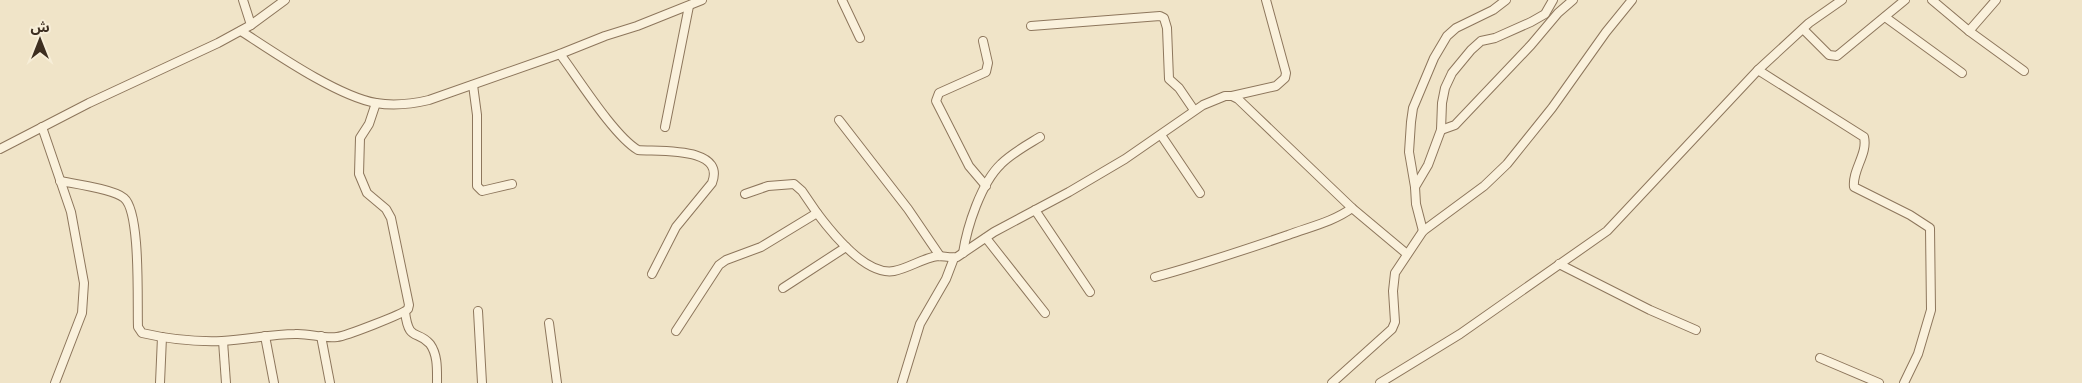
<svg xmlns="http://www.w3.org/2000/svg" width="2082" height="383" viewBox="0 0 2082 383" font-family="'Libre Baskerville','Noto Sans Arabic',serif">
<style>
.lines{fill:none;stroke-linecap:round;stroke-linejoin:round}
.minor-casing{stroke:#8d765c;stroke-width:10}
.minor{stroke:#faf1dc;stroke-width:8}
</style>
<rect width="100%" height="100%" fill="#f0e4c8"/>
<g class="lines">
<!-- minor casing -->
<g class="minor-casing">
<g id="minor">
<polyline points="842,0 860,38"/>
<polyline points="1932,0 1969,31 2024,71"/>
<polyline points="1885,17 1962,73"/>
<polyline points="251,25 285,0"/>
<polyline points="1031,26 1160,16 1164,18 1167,28 1169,79 1179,88 1194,110"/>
<polyline points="1803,29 1829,55 1837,56 1905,0"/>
<path d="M241,31C275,53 337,96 376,103C393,106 412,104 429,100L560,54L605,36L637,26L702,0"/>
<polyline points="1969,31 1996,0"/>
<polyline points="983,41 988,63 986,72 939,93 936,101 969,166 986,186"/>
<path d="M560,54C578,78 614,136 638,150C658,152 726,146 712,183L676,227L652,274"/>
<path d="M1758,70L1864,137C1868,154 1852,170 1854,187L1910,215L1930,228L1931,310L1918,354L1904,383"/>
<polyline points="473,85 477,115 477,186 482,191 486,190 512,184"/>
<polyline points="1232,96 1276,86 1285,78 1286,73 1266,0"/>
<polyline points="839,120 908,209 940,256"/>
<polyline points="42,127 71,212 84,283 82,313 55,383"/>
<polyline points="665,127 689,6"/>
<polyline points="1441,130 1455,125 1531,45 1558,13 1573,0"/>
<polyline points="1161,135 1200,193"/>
<polyline points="0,149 89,103 218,43 251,25 243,0"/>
<path d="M60,181C75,184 113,189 124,198C141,212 137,303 138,327L142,333C168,339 196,342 222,341C247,340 271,334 295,334C309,333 323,339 337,337C346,336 403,314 408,309L409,305L391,218L386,209L367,193L359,174L360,138L369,124L376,103"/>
<polyline points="1415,187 1409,152 1411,122 1413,108 1434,58 1447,36 1456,28 1493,10 1506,0"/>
<polyline points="745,194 768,186 794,184 802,191 817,213"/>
<polyline points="1035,210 1090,292"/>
<polyline points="1423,231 1416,204 1415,187 1428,165 1441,130 1442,103 1445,88 1452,73 1471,50 1481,41 1495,38 1531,22 1545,14 1553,0"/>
<polyline points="986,238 1045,313"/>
<path d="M963,253C967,227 981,183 1001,164C1012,153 1027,145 1040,137"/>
<polyline points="1559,264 1650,310 1696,330"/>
<path d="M1155,277C1200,265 1244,250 1288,235C1309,227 1333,222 1352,208"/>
<polyline points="783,288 846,247"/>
<polyline points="478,311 482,383"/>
<path d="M405,312C409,343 417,329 430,344C438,355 437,370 437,383"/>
<polyline points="549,323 557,383"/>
<path d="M676,331L719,265L726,260L761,247L817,213C832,233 866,276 894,271C909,268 923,258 938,256C944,256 950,258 957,257L994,232L1069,192L1125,159L1203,105L1225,96H1232L1238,99L1352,208L1407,254"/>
<polyline points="265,336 274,383"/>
<polyline points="321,336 330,383"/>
<polyline points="223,341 226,383"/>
<polyline points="1820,358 1879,383"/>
<polyline points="160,383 162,337"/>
<polyline points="902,383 920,324 946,279 954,258"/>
<polyline points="1332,383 1392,329 1395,322 1393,291 1395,273 1423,231 1484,186 1507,164 1552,108 1606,32 1632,0"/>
<polyline points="1380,383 1460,334 1607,231 1758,70 1809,23 1842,0"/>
</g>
</g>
<!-- minor -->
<use href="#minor" class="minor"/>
</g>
<!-- north arrow -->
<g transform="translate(40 40)" stroke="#f7eed8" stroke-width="4" paint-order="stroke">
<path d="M0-4L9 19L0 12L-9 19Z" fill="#3d2e20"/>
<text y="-8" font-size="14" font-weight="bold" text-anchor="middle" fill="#3d2e20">ش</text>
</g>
</svg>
